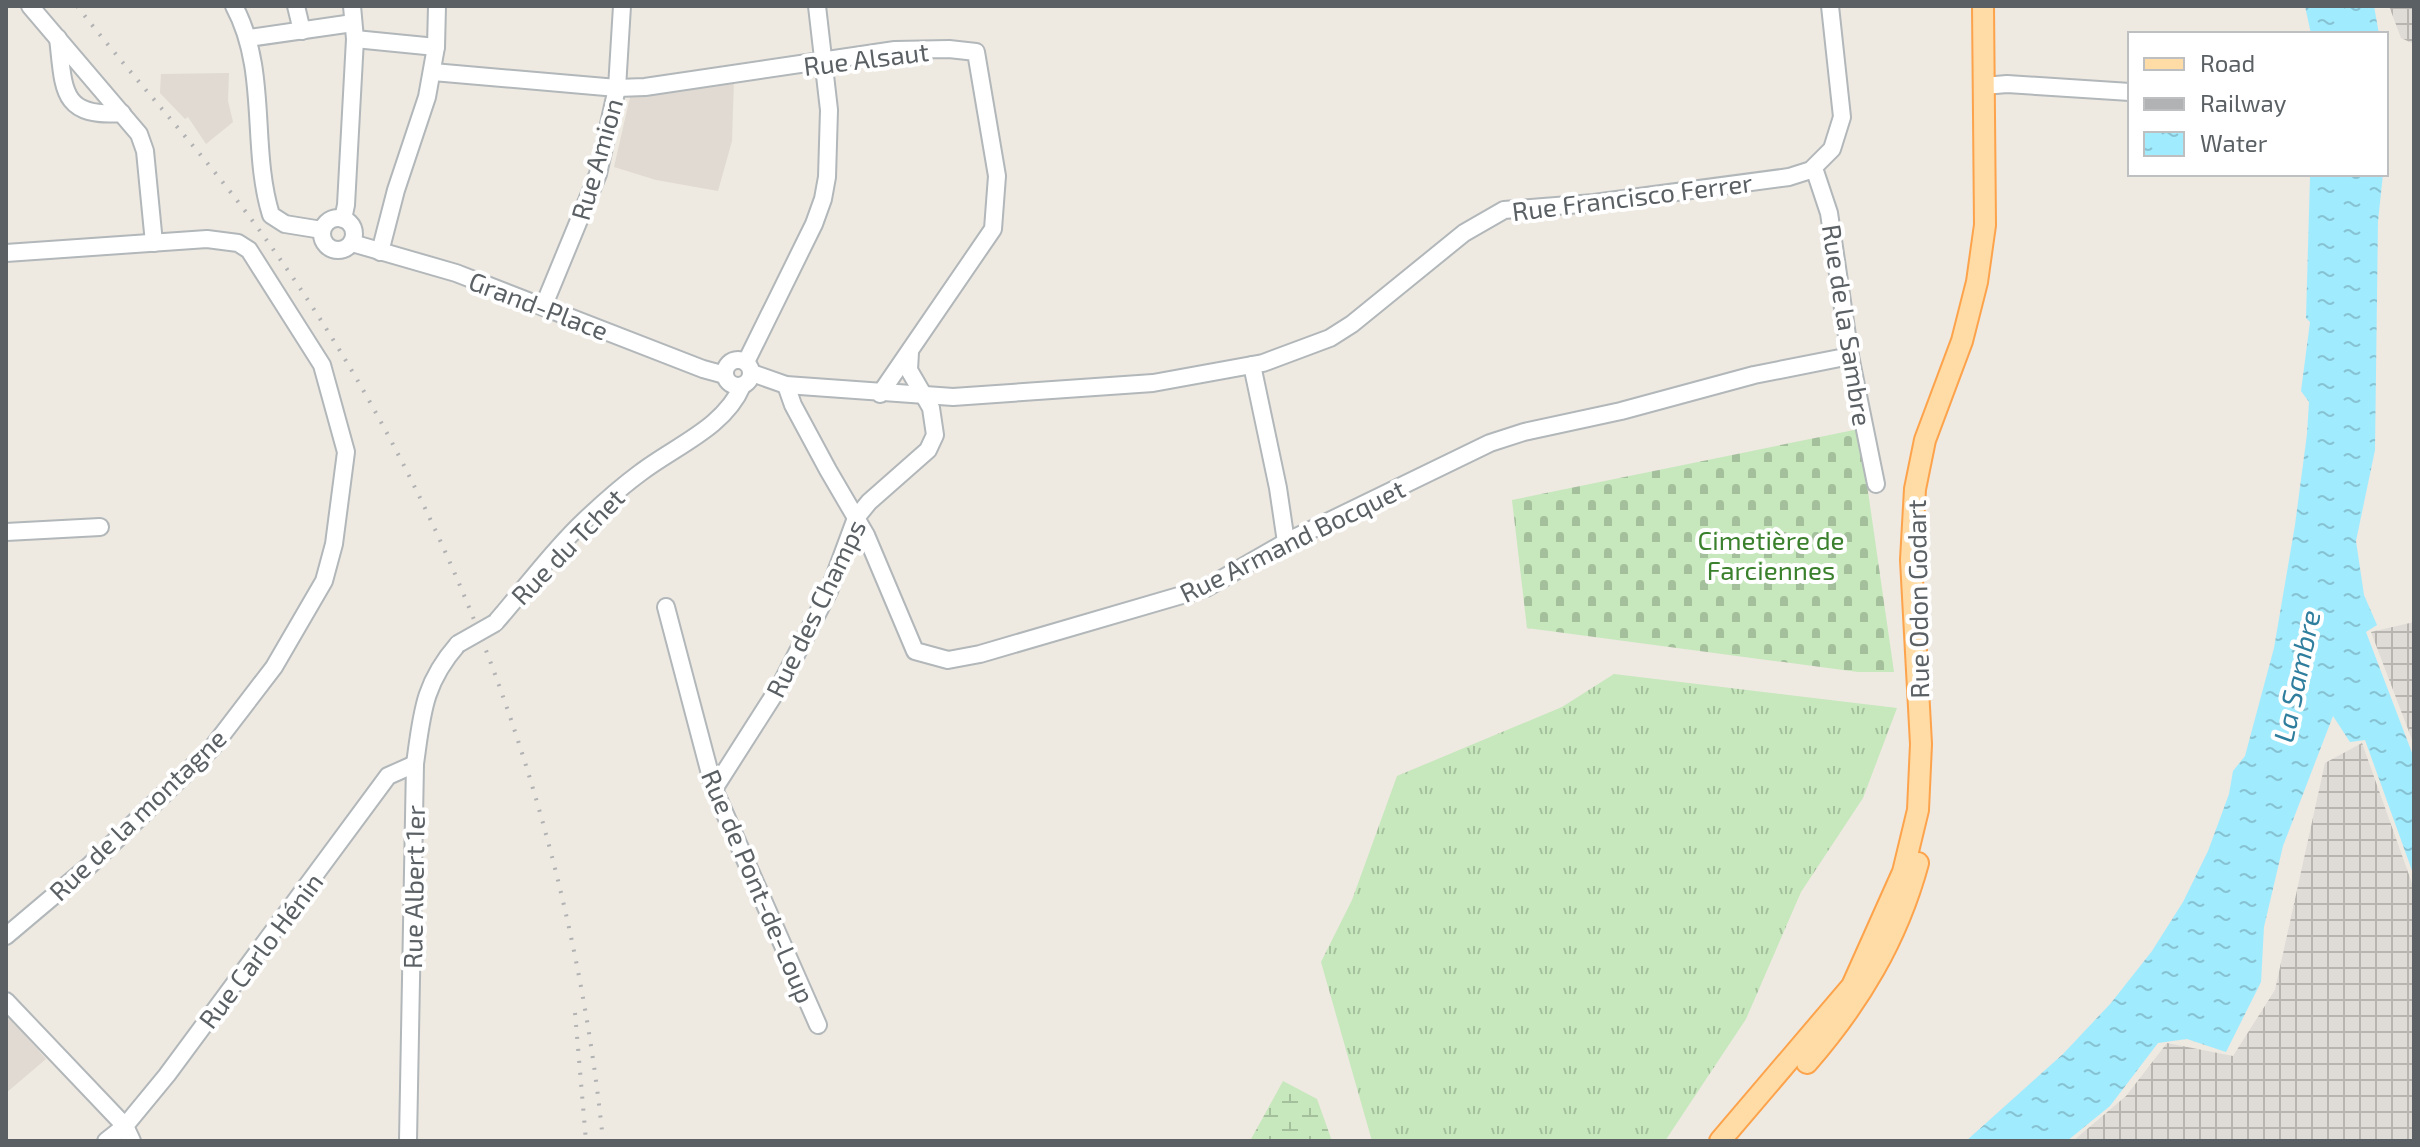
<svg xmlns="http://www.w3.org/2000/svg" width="2420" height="1147" viewBox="0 0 2420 1147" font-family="'Exo 2',sans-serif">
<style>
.industrial{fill:url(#industrial-grid)}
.education{fill:#e0dad2}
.grass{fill:url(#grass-tufts)}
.wetland{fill:url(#wetland-marsh)}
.cemetery{fill:url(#cemetery-stones)}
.water{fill:url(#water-ripples)}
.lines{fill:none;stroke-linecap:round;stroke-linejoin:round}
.minor-casing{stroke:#b2b7ba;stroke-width:20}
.major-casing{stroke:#fca34c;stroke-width:24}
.minor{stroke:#fff;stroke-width:16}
.major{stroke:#ffdca6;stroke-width:20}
.rail{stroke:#b1b2b3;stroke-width:4;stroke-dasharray:2 10;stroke-linecap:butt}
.minor-bridge-casing{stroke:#b2b7ba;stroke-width:20;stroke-linecap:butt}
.minor-bridge{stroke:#fff;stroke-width:16}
.labels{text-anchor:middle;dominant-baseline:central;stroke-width:8;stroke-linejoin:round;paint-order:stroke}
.street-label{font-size:26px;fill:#5a6064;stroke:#fff}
.park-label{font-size:26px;fill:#3b812d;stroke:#fff}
.water-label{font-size:28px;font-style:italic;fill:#307e9d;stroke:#fff}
</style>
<defs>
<pattern id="industrial-grid" width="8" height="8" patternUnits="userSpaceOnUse" patternTransform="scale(2)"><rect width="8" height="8" fill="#dfdbd6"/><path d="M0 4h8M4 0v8" fill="none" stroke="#b8b5b1"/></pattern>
<pattern id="grass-tufts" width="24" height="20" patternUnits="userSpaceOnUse" patternTransform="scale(2)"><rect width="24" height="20" fill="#c6e8bc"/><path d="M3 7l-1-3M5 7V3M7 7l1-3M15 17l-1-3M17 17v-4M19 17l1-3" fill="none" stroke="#a4bf9c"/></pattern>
<pattern id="wetland-marsh" width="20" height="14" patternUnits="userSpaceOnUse" patternTransform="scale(2)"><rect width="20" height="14" fill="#c6e8bc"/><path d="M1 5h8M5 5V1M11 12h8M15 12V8" fill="none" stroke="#a4bf9c"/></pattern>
<pattern id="cemetery-stones" width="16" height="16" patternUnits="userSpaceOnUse" patternTransform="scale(2)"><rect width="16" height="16" fill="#c6e8bc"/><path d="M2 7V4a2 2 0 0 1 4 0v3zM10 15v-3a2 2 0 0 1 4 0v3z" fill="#a4bf9c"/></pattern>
<pattern id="water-ripples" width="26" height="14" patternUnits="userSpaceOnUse" patternTransform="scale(2)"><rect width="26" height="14" fill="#a1ebff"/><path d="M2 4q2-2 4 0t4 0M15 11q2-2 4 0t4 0" fill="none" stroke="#86c2d2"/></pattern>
</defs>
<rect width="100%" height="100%" fill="#eee9e1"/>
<!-- industrial -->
<g class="industrial">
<polygon points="2389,6 2414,6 2414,44 2401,38"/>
<polygon points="2414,622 2414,745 2371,632"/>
<polygon points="2362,743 2414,889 2414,1141 2073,1141 2126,1096 2167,1043 2233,1056 2275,990 2325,763"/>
</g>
<!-- education -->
<g class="education">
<polygon points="229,73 228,101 233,122 206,144 188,117 185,119 160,93 161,74"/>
<polygon points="734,79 732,141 718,191 656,180 614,167 631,93"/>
<polygon points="6,1013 46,1059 6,1093"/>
</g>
<!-- grass -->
<polygon class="grass" points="1614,674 1897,708 1863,798 1801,892 1746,1019 1665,1141 1372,1141 1321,962 1352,900 1397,776 1562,707"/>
<!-- wetland -->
<polygon class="wetland" points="1283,1081 1317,1099 1332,1141 1250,1141"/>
<!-- cemetery -->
<polygon class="cemetery" points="1859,429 1894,672 1858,672 1527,628 1512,500"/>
<!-- water -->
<g class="water">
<polygon points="2305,6 2374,6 2379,34 2311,34"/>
<polygon points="2312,174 2383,174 2378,221 2375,450 2356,541 2364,595 2377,625 2366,632 2414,758 2414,876 2365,740 2350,742 2333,716 2283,846 2264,927 2261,982 2226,1052 2187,1039 2158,1043 2110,1106 2067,1141 1966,1141 2063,1054 2111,1003 2152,951 2183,902 2208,851 2229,794 2233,771 2245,756 2274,648 2295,525 2307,434 2309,402 2301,391 2310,322 2306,318 2310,177"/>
</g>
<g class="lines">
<!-- minor casing -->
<g class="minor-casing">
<g id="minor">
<polyline points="30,6 139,134 145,151 154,243"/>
<path d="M234,6C269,71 250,147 271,215L285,224L322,230"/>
<polyline points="296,6 302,31"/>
<path d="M58,38C64,89 60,118 122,113"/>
<polyline points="249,38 353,23"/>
<polyline points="355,39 436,47"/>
<polyline points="433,72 617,88 645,87 895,50 949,49 976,52 997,176 993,229 880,394"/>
<polyline points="1984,86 2007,84 2130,92"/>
<polyline points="1814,168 1829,213 1850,356 1876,484"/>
<circle cx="338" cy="234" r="16"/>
<polyline points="343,219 346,205 355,39 352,6"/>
<polyline points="352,243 456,273 703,369 725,375"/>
<polyline points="380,252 396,190 427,97 436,47 437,6"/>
<polyline points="6,253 207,239 238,243 249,250 322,365 346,452 334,544 324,581 274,667 212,748 89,866 6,936"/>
<polyline points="544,305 598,174 617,88 622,6"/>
<circle cx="738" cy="373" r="13"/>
<polyline points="746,362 814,224 823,199 827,177 829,110 817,6"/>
<polyline points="1252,365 1278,488 1286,542"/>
<polyline points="752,373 786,385 953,397 1153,383 1263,363 1330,338 1352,324 1464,233 1504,210 1594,203 1789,177 1811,170 1832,149 1842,117 1830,6"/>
<polyline points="786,385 793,405 828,470 866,535 915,651 948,660 980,654 1206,588 1286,542 1490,443 1524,432 1621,411 1754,375 1850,356"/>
<polyline points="6,532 100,527"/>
<polyline points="666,607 714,789 818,1025"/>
<path d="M495,623C525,589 551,552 584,521C602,504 621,487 640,473C675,446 724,428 742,386"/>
<polyline points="714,789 781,684 829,591 856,518 869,502 928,450 935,435 931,408 909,370 910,352"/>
<polyline points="6,1001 125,1126 132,1141"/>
<polyline points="106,1141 125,1126 167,1075 388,776 415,764"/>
<path d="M408,1141L415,764C422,714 423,684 458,644"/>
</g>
</g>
<!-- major casing -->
<g class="major-casing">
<g id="major">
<path d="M1807,1063C1859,1003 1897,940 1918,863"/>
<polyline points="1720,1141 1852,986 1903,872 1918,810 1921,744 1911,560 1915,489 1925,440 1962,341 1977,282 1985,225 1983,6"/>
</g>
</g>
<!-- minor -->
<use href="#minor" class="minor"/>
<!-- major -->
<use href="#major" class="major"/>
<!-- rail -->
<g class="rail">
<path d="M77,6C140,87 211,161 270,245C454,501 572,827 603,1141"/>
<polyline points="575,1013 586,1141"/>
</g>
<!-- minor-bridge casing -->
<g class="minor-bridge-casing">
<polyline id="minor-bridge" points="458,644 495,623"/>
</g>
<!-- minor-bridge -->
<use href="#minor-bridge" class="minor-bridge"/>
</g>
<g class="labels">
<!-- street labels -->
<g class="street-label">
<text transform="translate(866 58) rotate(-7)">Rue Alsaut</text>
<text transform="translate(596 159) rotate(-74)">Rue Amion</text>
<text transform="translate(1632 196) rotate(-7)">Rue Francisco Ferrer</text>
<text transform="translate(539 305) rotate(21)">Grand-Place</text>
<text transform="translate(1848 325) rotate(81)">Rue de la Sambre</text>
<text transform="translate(1292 540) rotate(-26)">Rue Armand Bocquet</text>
<text transform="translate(567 546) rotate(-46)">Rue du Tchet</text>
<text transform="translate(1917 599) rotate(-91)">Rue Odon Godart</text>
<text transform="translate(815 608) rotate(-64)">Rue des Champs</text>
<text transform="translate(137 814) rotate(-44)">Rue de la montagne</text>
<text transform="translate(759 886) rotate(67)">Rue de Pont-de-Loup</text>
<text transform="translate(413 887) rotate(-89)">Rue Albert 1er</text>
<text transform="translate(260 950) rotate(-53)">Rue Carlo Hénin</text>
</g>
<!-- park labels -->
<g class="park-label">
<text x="1771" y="539">Cimetière de<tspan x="1771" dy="30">Farciennes</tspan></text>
</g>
<!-- water labels -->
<g class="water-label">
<text transform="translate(2296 676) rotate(-78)">La Sambre</text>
</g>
</g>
<!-- border -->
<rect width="2420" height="1147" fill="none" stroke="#5a6064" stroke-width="16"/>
<!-- legend -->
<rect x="2128" y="32" width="260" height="144" fill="#ffffff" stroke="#bdbfc1" stroke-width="2"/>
<rect x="2144" y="58" width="40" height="12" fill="#ffdca6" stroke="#bdbfc1" stroke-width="2"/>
<text x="2200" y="72" font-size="24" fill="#5a6064">Road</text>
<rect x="2144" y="98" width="40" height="12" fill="#b1b2b3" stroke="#bdbfc1" stroke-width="2"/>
<text x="2200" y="112" font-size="24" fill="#5a6064">Railway</text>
<rect x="2144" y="132" width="40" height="24" fill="url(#water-ripples)" stroke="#bdbfc1" stroke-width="2"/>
<text x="2200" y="152" font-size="24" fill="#5a6064">Water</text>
</svg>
